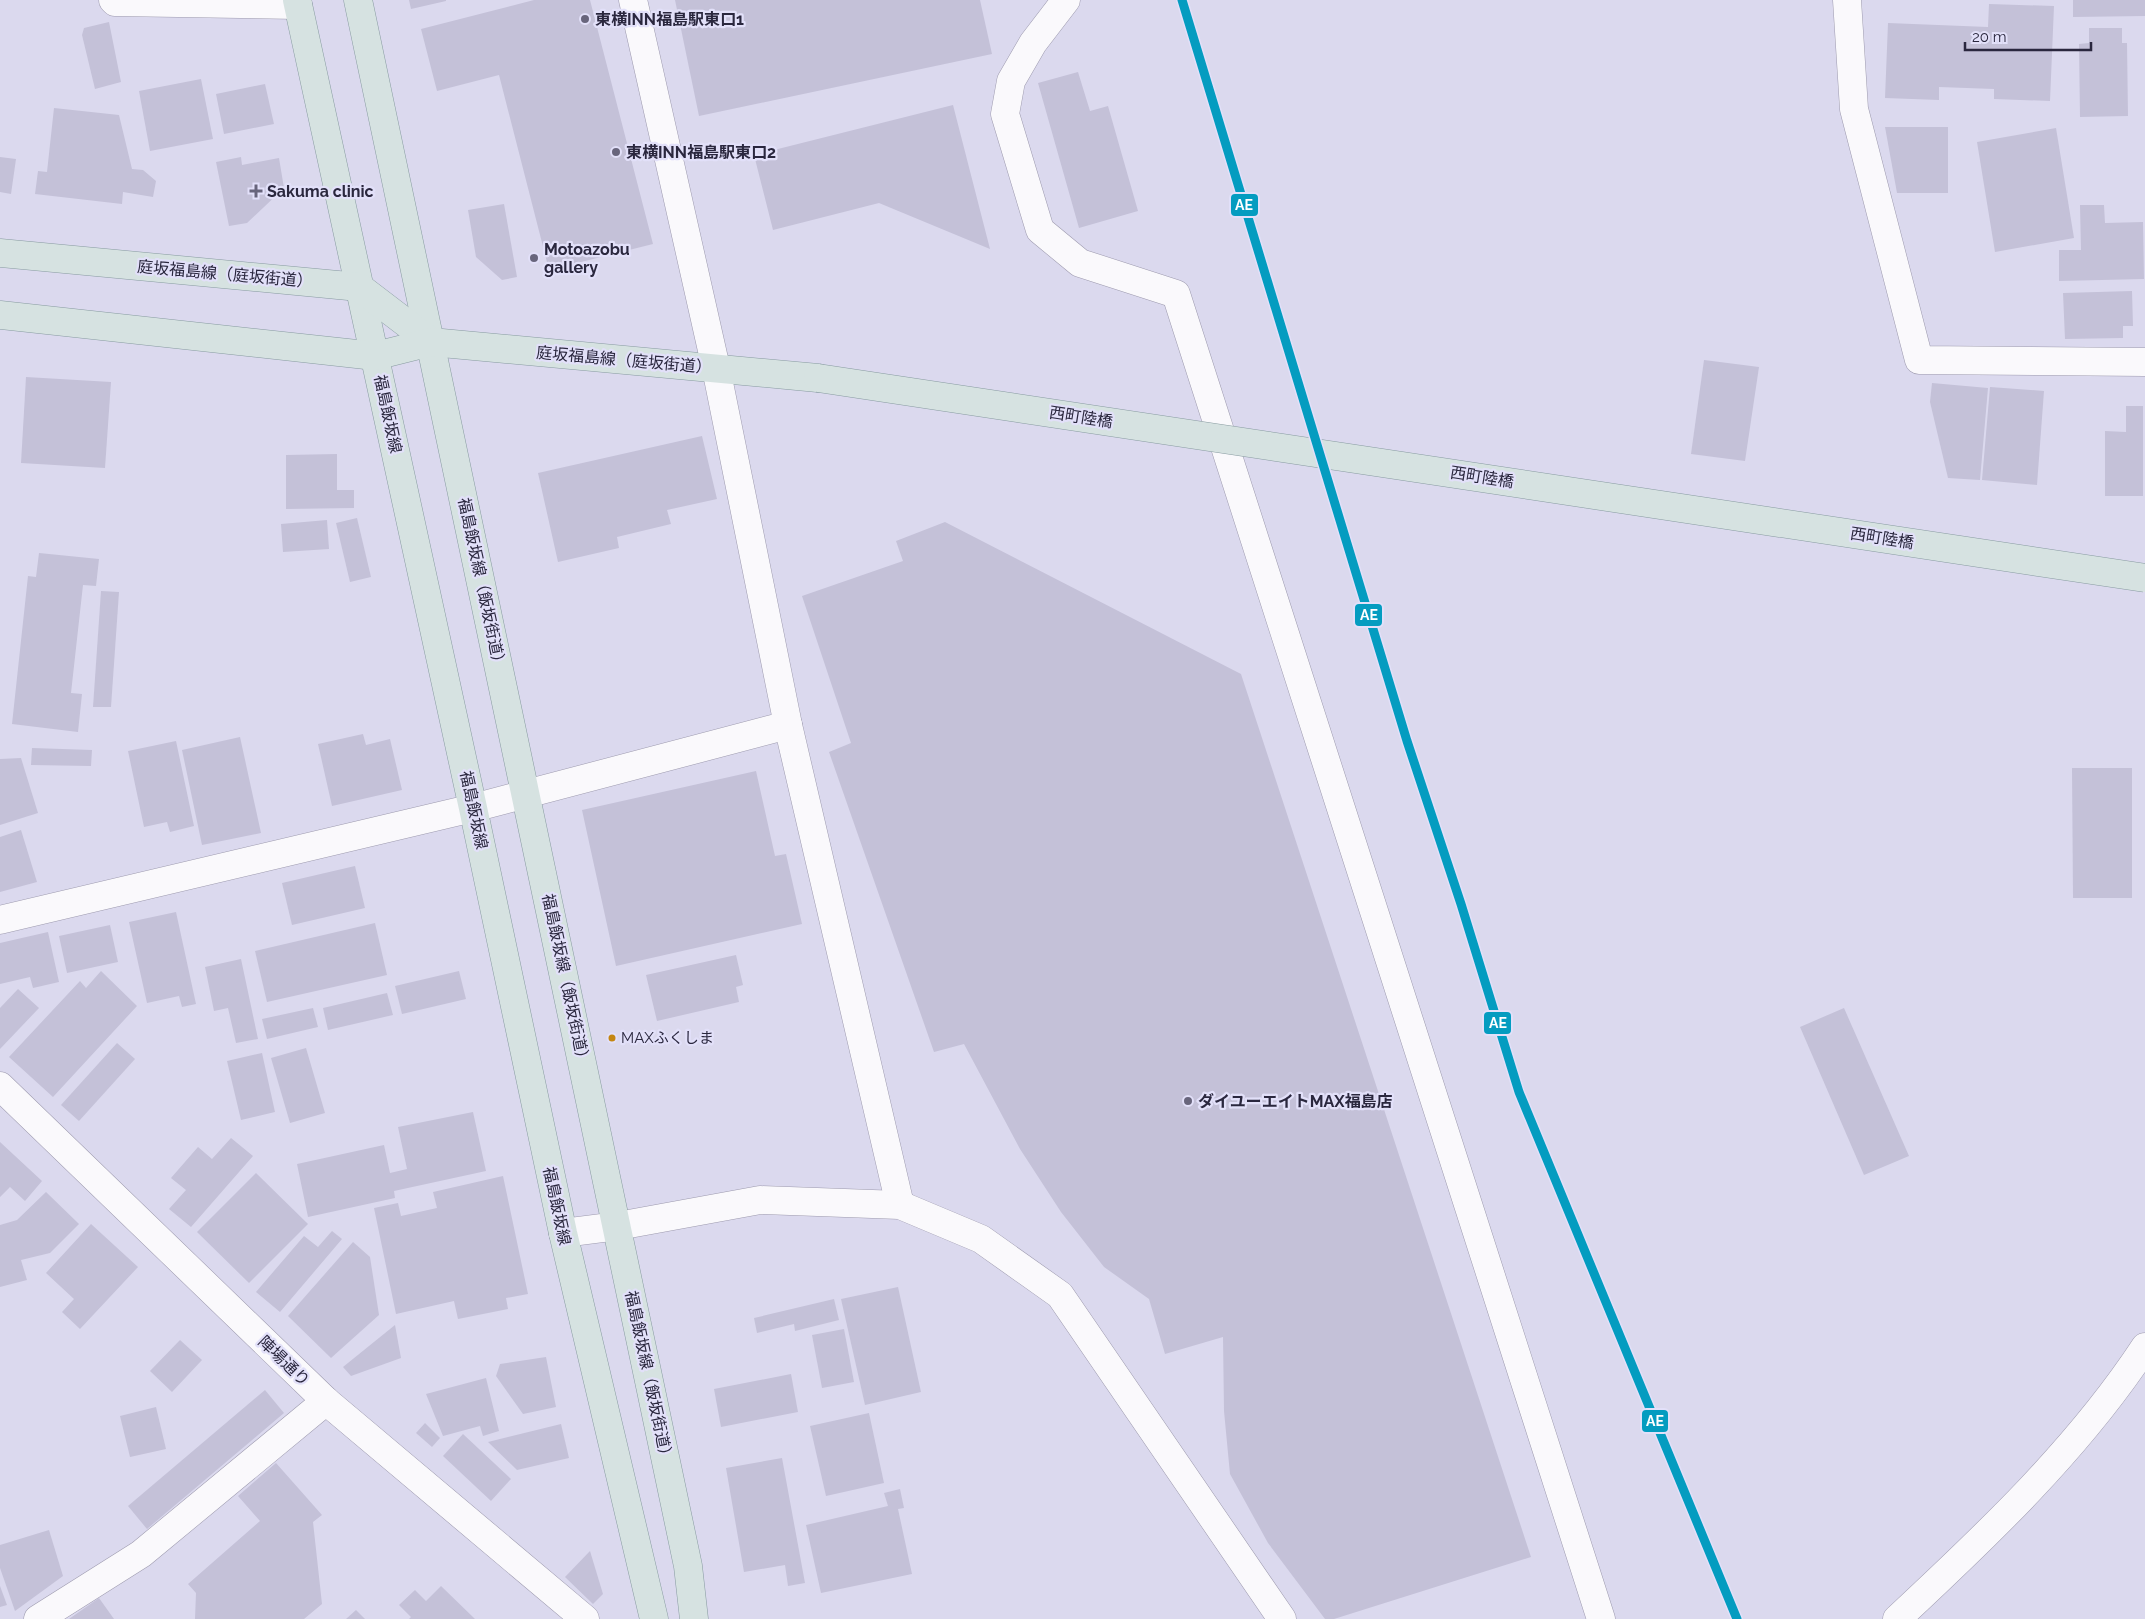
<svg xmlns="http://www.w3.org/2000/svg" width="2145" height="1619" viewBox="0 0 2145 1619" font-family="Raleway,'Noto Sans JP',sans-serif">
<style>
.building{fill:#c4c1d8}
.lines{fill:none;stroke-linecap:round;stroke-linejoin:round}
.minor-casing{stroke:#9d9aae;stroke-width:29}
.major-casing{stroke:#889ba1;stroke-width:29}
.minor{stroke:#faf9fc;stroke-width:28}
.major{stroke:#d6e2e1;stroke-width:28}
.major-bridge-casing{stroke:#889ba1;stroke-width:29;stroke-linecap:butt}
.major-bridge{stroke:#d6e2e1;stroke-width:28}
.rail-1-casing{stroke:#e2e0f9;stroke-width:12}
.rail-1{stroke:#049cc0;stroke-width:9}
.poi-dot{fill:#68657c;stroke:#e2e0f9;stroke-width:2}
.bus-dot{fill:#c48610;stroke:#e2e0f9;stroke-width:2}
.labels{text-anchor:middle;dominant-baseline:central;stroke-width:4.5;stroke-linejoin:round;paint-order:stroke}
.bus-label{font-size:15px;fill:#2a273e;stroke:#e2e0f9;text-anchor:start}
.poi-label{font-size:16px;font-weight:bold;fill:#2a273e;stroke:#e2e0f9;text-anchor:start}
.street-label{font-size:16px;fill:#2a273e;stroke:#e2e0f9}
.line-badge{stroke:#e2e0f9;stroke-width:2}
.badge-label{font-size:14px;text-anchor:middle;font-weight:bold;fill:#fff}
</style>
<rect width="100%" height="100%" fill="#dbd9ee"/>
<!-- building -->
<g class="building">
<polygon points="409,0 446,0 446,1 411,9"/>
<polygon points="534,0 590,0 653,244 549,270 499,75 437,91 421,29"/>
<polygon points="675,0 980,0 992,54 699,116"/>
<polygon points="2073,0 2145,0 2145,16 2073,17"/>
<polygon points="1989,4 2054,6 2050,101 1994,99 1994,89 1939,87 1939,100 1885,98 1888,23 1988,27"/>
<polygon points="109,22 121,82 95,89 82,35 84,28"/>
<polygon points="2089,28 2122,28 2122,43 2127,43 2128,116 2080,117 2079,44 2089,43"/>
<polygon points="1078,72 1090,111 1108,106 1138,211 1079,228 1038,83"/>
<polygon points="201,79 213,139 150,151 139,91"/>
<polygon points="265,84 274,124 224,134 216,94"/>
<polygon points="953,105 990,249 879,203 773,230 754,155"/>
<polygon points="54,108 119,115 132,169 143,170 156,181 153,197 123,192 122,204 35,194 38,171 47,172"/>
<polygon points="1885,127 1948,127 1948,193 1897,193"/>
<polygon points="2056,128 2074,238 1995,252 1977,142"/>
<polygon points="0,157 16,159 11,194 0,192"/>
<polygon points="241,157 242,165 279,158 284,188 247,223 229,226 216,162"/>
<polygon points="504,204 517,277 502,280 476,257 468,210"/>
<polygon points="2080,205 2104,205 2105,223 2143,222 2144,279 2059,281 2059,250 2081,250"/>
<polygon points="2132,291 2133,326 2123,326 2123,338 2065,339 2063,293"/>
<polygon points="1704,360 1759,367 1745,461 1691,454"/>
<polygon points="26,377 111,382 105,468 21,463"/>
<polygon points="1932,383 1988,388 1980,480 1948,478 1930,402"/>
<polygon points="1990,387 2044,391 2037,485 1982,480"/>
<polygon points="2126,406 2143,406 2143,496 2105,496 2105,431 2126,432"/>
<polygon points="702,436 717,499 667,510 671,524 617,537 619,548 558,562 538,473"/>
<polygon points="337,454 337,490 354,490 354,508 286,509 286,455"/>
<polygon points="357,518 371,577 350,582 336,523"/>
<polygon points="327,520 329,549 283,552 281,524"/>
<polygon points="945,522 1241,674 1531,1557 1334,1619 1325,1619 1268,1543 1230,1474 1224,1411 1223,1337 1165,1354 1149,1299 1104,1267 1061,1212 1020,1149 964,1044 934,1052 829,752 851,743 802,596 903,561 896,541"/>
<polygon points="39,553 99,559 96,586 83,585 71,693 82,694 78,732 12,724 28,576 36,577"/>
<polygon points="101,591 119,592 111,707 93,707"/>
<polygon points="363,734 366,745 390,739 402,790 332,806 318,744"/>
<polygon points="240,737 261,833 202,845 182,750"/>
<polygon points="176,741 194,826 170,832 167,822 144,827 128,751"/>
<polygon points="32,748 92,750 91,766 31,765"/>
<polygon points="21,758 38,813 0,825 0,759"/>
<polygon points="2072,768 2132,768 2132,898 2073,898"/>
<polygon points="756,771 775,856 786,854 802,924 616,966 582,810"/>
<polygon points="21,830 37,882 0,892 0,837"/>
<polygon points="355,866 365,908 292,925 282,883"/>
<polygon points="176,912 196,1004 182,1007 179,996 147,1003 129,922"/>
<polygon points="375,923 387,975 267,1002 255,951"/>
<polygon points="110,925 118,962 67,973 59,936"/>
<polygon points="48,932 59,982 33,988 30,977 0,984 0,943"/>
<polygon points="736,955 743,985 736,987 739,1002 657,1021 646,975"/>
<polygon points="241,959 258,1039 236,1043 228,1008 214,1011 205,967"/>
<polygon points="101,971 137,1006 53,1097 9,1057 80,981 86,988"/>
<polygon points="459,971 466,999 402,1014 395,986"/>
<polygon points="18,989 39,1008 0,1049 0,1008"/>
<polygon points="387,993 393,1015 328,1030 323,1008"/>
<polygon points="313,1008 318,1027 267,1039 262,1019"/>
<polygon points="1844,1008 1909,1156 1864,1175 1800,1027"/>
<polygon points="117,1043 135,1059 79,1121 61,1105"/>
<polygon points="306,1048 325,1113 290,1123 271,1058"/>
<polygon points="262,1053 275,1112 241,1120 227,1061"/>
<polygon points="473,1112 486,1171 394,1191 395,1198 308,1217 297,1164 384,1145 390,1173 407,1169 398,1127"/>
<polygon points="231,1138 253,1156 191,1227 169,1209 186,1190 171,1178 198,1147 212,1159"/>
<polygon points="0,1142 42,1181 25,1201 10,1187 0,1197"/>
<polygon points="256,1173 308,1224 249,1283 197,1232"/>
<polygon points="503,1176 528,1294 506,1298 508,1309 458,1319 454,1301 396,1314 374,1208 398,1203 401,1216 437,1208 433,1192"/>
<polygon points="46,1192 79,1224 50,1253 21,1260 27,1280 0,1287 0,1225 17,1220"/>
<polygon points="91,1224 138,1267 80,1329 62,1312 74,1299 46,1273"/>
<polygon points="332,1231 342,1239 280,1312 256,1292 304,1236 318,1247"/>
<polygon points="353,1242 370,1257 379,1315 331,1358 288,1316"/>
<polygon points="898,1287 921,1392 865,1405 841,1299"/>
<polygon points="834,1299 839,1320 795,1331 794,1324 757,1333 754,1318"/>
<polygon points="395,1325 401,1358 351,1376 343,1367"/>
<polygon points="844,1329 854,1382 822,1388 812,1335"/>
<polygon points="180,1340 202,1360 172,1392 150,1371"/>
<polygon points="546,1357 556,1407 523,1414 496,1376 500,1364"/>
<polygon points="791,1374 798,1412 721,1427 714,1389"/>
<polygon points="486,1378 499,1431 483,1436 480,1426 443,1436 426,1394"/>
<polygon points="265,1390 284,1413 147,1529 128,1506"/>
<polygon points="156,1407 166,1449 130,1457 120,1416"/>
<polygon points="869,1413 884,1483 826,1496 810,1426"/>
<polygon points="425,1423 440,1438 432,1447 416,1433"/>
<polygon points="561,1424 569,1458 517,1470 488,1442"/>
<polygon points="463,1434 511,1479 491,1501 443,1456"/>
<polygon points="782,1458 805,1583 788,1586 785,1565 744,1572 726,1468"/>
<polygon points="276,1463 322,1515 313,1522 322,1604 304,1619 195,1619 196,1593 188,1584 260,1521 238,1496"/>
<polygon points="900,1489 904,1508 898,1509 912,1574 821,1593 806,1525 888,1506 884,1493"/>
<polygon points="49,1530 63,1576 15,1611 0,1568 0,1545"/>
<polygon points="590,1551 603,1594 593,1604 565,1577"/>
<polygon points="0,1586 7,1605 0,1607"/>
<polygon points="441,1586 475,1619 409,1619 411,1617 399,1605 415,1590 426,1601"/>
<polygon points="99,1598 114,1619 69,1619"/>
<polygon points="356,1610 365,1619 346,1619"/>
</g>
<g class="lines">
<!-- minor casing -->
<g class="minor-casing">
<g id="minor">
<polyline points="113,0 115,2 298,5"/>
<polyline points="633,0 716,368 788,725 900,1205"/>
<polyline points="1066,0 1033,43 1011,81 1005,114 1040,230 1080,263 1176,294 1601,1619"/>
<polyline points="1847,0 1854,109 1919,360 2145,362"/>
<polyline points="0,920 473,808 788,725"/>
<polyline points="0,1086 326,1401 585,1619"/>
<polyline points="563,1233 618,1226 760,1200 900,1205 981,1239 1060,1295 1282,1619"/>
<polyline points="38,1619 141,1554 326,1401"/>
<path d="M1897,1619C1986,1536 2078,1449 2145,1347"/>
</g>
</g>
<!-- major casing -->
<g class="major-casing">
<g id="major">
<polyline points="297,0 473,808 563,1233 654,1619"/>
<polyline points="358,0 688,1566 694,1619"/>
<polyline points="0,253 359,287 431,342"/>
<polyline points="0,315 375,356 431,342 818,378"/>
</g>
</g>
<!-- minor -->
<use href="#minor" class="minor"/>
<!-- major -->
<use href="#major" class="major"/>
<!-- major-bridge casing -->
<g class="major-bridge-casing">
<polyline id="major-bridge" points="818,378 2145,578"/>
</g>
<!-- major-bridge -->
<use href="#major-bridge" class="major-bridge"/>
<!-- rail-1 casing -->
<g class="rail-1-casing">
<polyline id="rail-1" points="1182,0 1407,741 1461,904 1519,1092 1737,1619"/>
</g>
<!-- rail-1 -->
<use href="#rail-1" class="rail-1"/>
</g>
<!-- markers -->
<g class="poi-dot">
<circle cx="585" cy="19" r="5"/>
<circle cx="616" cy="152" r="5"/>
<path d="M253.5 183.5h5v5h5v5h-5v5h-5v-5h-5v-5h5z"/>
<circle cx="534" cy="258" r="5"/>
<circle cx="1188" cy="1101" r="5"/>
</g>
<circle class="bus-dot" cx="612" cy="1038" r="4.5"/>
<g class="labels">
<!-- bus labels -->
<g class="bus-label">
<text x="621" y="1038">MAXふくしま</text>
</g>
<!-- poi labels -->
<g class="poi-label">
<text x="595" y="19">東横INN福島駅東口1</text>
<text x="626" y="152">東横INN福島駅東口2</text>
<text x="267" y="191">Sakuma clinic</text>
<text x="544" y="249">Motoazobu<tspan x="544" dy="18">gallery</tspan></text>
<text x="1198" y="1101">ダイユーエイトMAX福島店</text>
</g>
<!-- street labels -->
<g class="street-label">
<text transform="translate(225 274) rotate(5)">庭坂福島線（庭坂街道）</text>
<text transform="translate(624 360) rotate(5)">庭坂福島線（庭坂街道）</text>
<text transform="translate(388 414) rotate(78)">福島飯坂線</text>
<text transform="translate(1081 417) rotate(9)">西町陸橋</text>
<text transform="translate(1482 477) rotate(9)">西町陸橋</text>
<text transform="translate(1882 538) rotate(9)">西町陸橋</text>
<text transform="translate(482 584) rotate(78)">福島飯坂線（飯坂街道）</text>
<text transform="translate(474 810) rotate(78)">福島飯坂線</text>
<text transform="translate(566 980) rotate(78)">福島飯坂線（飯坂街道）</text>
<text transform="translate(557 1206) rotate(78)">福島飯坂線</text>
<text transform="translate(284 1361) rotate(44)">陣場通り</text>
<text transform="translate(649 1377) rotate(78)">福島飯坂線（飯坂街道）</text>
</g>
</g>
<g class="line-badge">
<rect x="1230" y="193" width="29" height="24" rx="5" fill="#049cc0"/>
<rect x="1354" y="603" width="29" height="24" rx="5" fill="#049cc0"/>
<rect x="1483" y="1011" width="29" height="24" rx="5" fill="#049cc0"/>
<rect x="1641" y="1409" width="28" height="24" rx="5" fill="#049cc0"/>
</g>
<g class="badge-label">
<text x="1244" y="210">AE</text>
<text x="1369" y="620">AE</text>
<text x="1498" y="1028">AE</text>
<text x="1655" y="1426">AE</text>
</g>
<!-- scale -->
<path d="M1965 42v8h126v-8" fill="none" stroke="#2a273e" stroke-width="2.5"/>
<text x="1972" y="42" font-size="15" fill="#2a273e" stroke="#e2e0f9" stroke-width="4" paint-order="stroke">20 m</text>
</svg>
